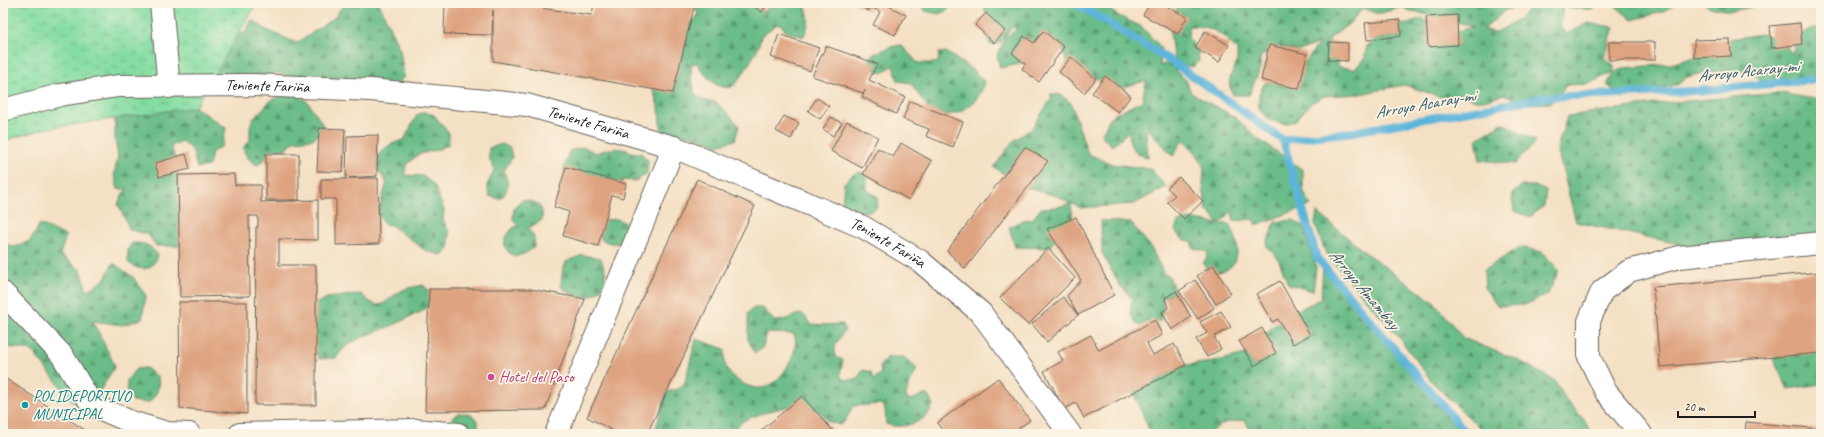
<svg xmlns="http://www.w3.org/2000/svg" width="1824" height="437" viewBox="0 0 1824 437" font-family="Caveat,sans-serif">
<style>
.forest{fill:url(#forest-firs);stroke:#446c52;fill-rule:evenodd}
.wetland{fill:url(#wetland-marsh);stroke:#507c5f}
.lines{fill:none;stroke-linecap:round;stroke-linejoin:round}
.stream{stroke:#5db4da;stroke-width:8}
.building{fill:#dea380}
.minor-casing{stroke:#686157;stroke-width:24}
.minor{stroke:#fff;stroke-width:22}
.hotel-dot{fill:#d1479c;stroke:#fcf5e5;stroke-width:1.5}
.culture-dot{fill:#0f9aa8;stroke:#fcf5e5;stroke-width:1.5}
.labels{text-anchor:middle;dominant-baseline:central;stroke-width:3.5;stroke-linejoin:round;paint-order:stroke}
.street-label{font-size:16px;fill:#1c1c1c;stroke:#fcf5e5}
.hotel-label{font-size:16px;fill:#b23c85;stroke:#fcf5e5;text-anchor:start}
.culture-label{font-size:16px;fill:#0d838f;stroke:#fcf5e5;text-anchor:start}
.water-label{font-size:17px;font-style:italic;fill:#365968;stroke:#fcf5e5}
</style>
<defs>
<pattern id="forest-firs" width="22" height="20" patternUnits="userSpaceOnUse"><rect width="22" height="20" fill="#6bbc88"/><path d="M5 1l3.5 6h-7zM16 11l3.5 6h-7z" fill="#57986e"/></pattern>
<pattern id="wetland-marsh" width="20" height="14" patternUnits="userSpaceOnUse"><rect width="20" height="14" fill="#84dda2"/><path d="M1 5h8M5 5V1M11 12h8M15 12V8" fill="none" stroke="#71bd8b"/></pattern>
</defs>
<rect width="100%" height="100%" fill="#fcf5e5"/>
<filter id="ink" filterUnits="userSpaceOnUse"><feTurbulence type="fractalNoise" baseFrequency=".025" numOctaves="2"/><feDisplacementMap in="SourceGraphic" scale="8" xChannelSelector="R" yChannelSelector="G"/><feConvolveMatrix kernelMatrix="1 2 1 2 8 2 1 2 1" color-interpolation-filters="sRGB"/></filter>
<filter id="wash" filterUnits="userSpaceOnUse"><feTurbulence type="fractalNoise" baseFrequency=".012" numOctaves="4" result="noise"/><feDisplacementMap in="SourceGraphic" scale="16" xChannelSelector="R" yChannelSelector="G"/><feGaussianBlur stdDeviation="0.9" result="paint"/><feColorMatrix in="noise" values="0 0 0 0 0 0 0 0 0 0 0 0 0 0 0 0 0 1.4 0 .05"/><feComposite in="paint" operator="in"/></filter>
<g filter="url(#wash)">
<rect width="100%" height="100%" fill="#f4e0c4"/>
<!-- forest -->
<g class="forest">
<polygon points="345,3 379,3 400,50 404,76 392,93 343,78 301,79 278,73 259,77 210,81 209,37 245,33 252,20 265,29 297,43 334,18"/>
<path d="M694,3H749L766,12L768,3H804C810,16 810,25 803,37L785,31L782,25L777,24L761,36C759,49 753,57 747,67C743,73 738,84 731,87C716,91 703,73 697,63L691,64V75L695,95L705,101L715,102L726,111L739,126L735,140L718,145L692,136L664,135L660,123L659,109L649,77L698,15Z"/>
<polygon points="920,3 949,3 948,10 939,14 925,11"/>
<path d="M983,3H1099L1119,16L1142,27L1161,48L1160,66L1171,61L1176,71L1186,80L1191,93L1235,117L1257,138L1303,170V190L1311,205L1256,225L1253,219L1234,221L1232,211L1220,224H1229C1244,246 1240,276 1208,272L1203,263L1207,258L1208,252L1193,248L1191,241C1184,241 1178,237 1175,230L1178,222L1189,219L1219,224L1206,209L1203,184L1204,168L1197,154L1183,139L1173,156L1149,130L1146,132L1148,157L1137,154L1130,144L1129,131L1112,146L1101,135L1111,116L1142,101L1146,81L1115,89L1067,62L1061,45L1025,47L1019,64L1000,68L997,55L1006,37L1016,30L1013,26L1000,43L990,45L986,35L988,20Z"/>
<path d="M1171,3H1596L1592,9H1571L1564,5L1560,26L1567,34L1588,23L1614,27L1604,58L1614,65V73L1623,68L1671,64L1709,53L1725,56L1730,39L1761,34L1781,39L1792,54L1797,37L1808,30L1821,26V73L1805,80L1765,84C1761,81 1756,75 1751,73C1739,68 1700,72 1688,77C1683,79 1680,85 1675,85C1657,89 1640,93 1622,98L1607,85L1613,73L1587,84L1567,85L1550,103L1525,104L1504,94C1487,99 1478,105 1463,94L1441,97L1404,85L1360,94L1324,96L1311,103L1295,121L1283,124L1268,120L1259,108V94L1264,84L1301,68L1319,43L1299,51L1276,46L1260,57V69L1249,95H1233C1226,79 1231,78 1236,64C1238,60 1237,54 1237,50C1222,34 1212,25 1189,26L1188,37L1198,52L1199,61L1193,67L1180,65L1173,55L1170,32L1177,21V9ZM1533,4L1521,18L1495,33L1484,29L1506,10ZM1402,7L1412,12L1435,16L1473,27L1457,31L1430,27L1423,18L1400,25L1401,36L1376,39L1367,45L1364,60L1354,69L1339,67L1329,39L1350,23L1363,8L1378,14Z"/>
<polygon points="1612,3 1678,3 1662,12 1632,20"/>
<path d="M1702,3H1762C1742,11 1721,14 1702,3Z"/>
<path d="M901,45L918,63H938L939,53L946,52L974,71L984,82C981,100 964,114 946,115C941,116 935,113 930,112C925,101 916,94 911,83L898,81L893,65L883,73C873,70 870,67 870,56L890,47Z"/>
<polygon points="1780,93 1821,100 1821,245 1702,249 1576,222 1557,148 1567,116 1662,103"/>
<path d="M1050,94L1061,95L1071,103L1088,154L1112,164L1151,169L1166,187L1134,204L1081,208L1071,203C1071,208 1073,214 1072,219C1071,227 1055,240 1048,248L1015,247L1009,227L1023,220L1033,219L1041,208L1058,207L1070,203L1057,196L1022,187L994,167L1013,141L1031,129L1052,98Z"/>
<path d="M297,95L308,102L325,128L313,139L294,141L286,149L268,150L266,158L258,165C249,161 246,157 243,148L250,140V127L252,120L270,101L280,96Z"/>
<polygon points="127,101 195,107 226,128 222,146 212,152 209,166 197,168 193,152 182,141 171,146 177,164 176,170 178,175 191,179 183,223 174,226 193,234 184,246 156,246 148,234 130,230 118,204 123,193 128,189 118,189 114,175 118,157 115,140 115,119"/>
<path d="M424,112L434,115L449,133V144L437,150L419,154L406,165L405,175L423,176L434,185L444,210L443,220L449,232V249L441,255L426,251L391,225L384,224L378,212L387,183L374,165C377,151 390,143 404,140L417,115Z"/>
<polygon points="1502,123 1536,141 1515,164 1480,160 1476,140"/>
<path d="M502,144L510,148L512,157L504,171C509,182 509,191 500,199L489,196L487,185L494,171L493,165L489,159V148Z"/>
<path d="M584,147L596,153C603,150 615,147 622,149C631,150 629,153 641,153L648,160L647,173L637,181L624,180L615,188L568,181L564,170L569,151Z"/>
<path d="M860,172L867,176V190L878,197L877,207C865,216 855,211 842,205L844,183L852,175Z"/>
<polygon points="1522,186 1535,186 1546,191 1544,206 1530,217 1515,211 1512,200 1513,193"/>
<path d="M522,200C536,201 544,205 542,220L527,229C534,233 535,239 534,247L528,252L515,257C500,248 503,238 514,227H519L513,219L514,208Z"/>
<polygon points="1317,212 1366,253 1436,304 1463,338 1520,361 1555,381 1565,398 1585,421 1591,434 1486,434 1433,383 1398,336 1326,254 1315,224"/>
<polygon points="617,219 628,224 633,233 624,244 610,243 602,240 600,230 605,220"/>
<path d="M1101,220L1131,223L1150,246L1164,274L1169,276L1175,292L1162,298L1163,308L1160,322L1153,319L1139,326C1130,316 1128,312 1133,299L1119,284L1102,253Z"/>
<polygon points="1293,220 1303,226 1316,267 1313,291 1288,284 1278,258 1266,245 1275,222"/>
<polygon points="40,224 66,236 60,255 81,270 87,291 104,280 113,263 133,277 146,296 142,319 123,325 93,321 115,366 86,414 73,402 31,350 6,347 3,341 3,243 15,247 30,241"/>
<path d="M132,243C145,243 150,244 157,255C153,272 139,272 128,262V249Z"/>
<polygon points="1520,247 1542,252 1559,270 1548,294 1525,305 1498,306 1485,289 1484,270"/>
<path d="M582,255L601,258C602,262 604,266 605,270C609,298 578,305 561,286L562,273L566,262Z"/>
<polygon points="1323,265 1467,434 1252,434 1245,420 1224,423 1208,434 1151,434 1133,392 1186,365 1214,362 1253,352 1264,335 1283,317 1321,299"/>
<path d="M423,285L431,292C431,313 419,311 404,320C387,329 368,333 351,343C345,346 340,353 336,358L319,359L313,344L311,306L327,298L361,294C382,315 383,301 401,291C408,287 416,287 423,285Z"/>
<path d="M754,308H763L774,321C785,322 793,314 803,314L812,325L843,324L845,330L835,345V357L843,360L840,375L844,380H856L863,370L871,372L874,379L881,373L880,366L887,357H904L917,369C913,379 906,388 906,398L910,400L927,394L933,404C928,423 903,430 886,424L885,408L880,404L853,406L845,421L840,425L827,421L826,417C819,412 812,406 804,405C791,404 746,416 738,425C737,428 735,431 734,434H654L667,392L678,389L685,382L696,339L725,349C725,354 724,362 726,367C732,381 755,393 768,386C783,380 801,349 794,334L767,333L763,347L755,354L748,339V313Z"/>
<polygon points="1804,348 1821,353 1821,384 1788,389 1773,359"/>
<path d="M146,368L158,377C160,389 157,395 148,403L133,401L127,392V380L136,369Z"/>
<path d="M458,413C471,413 480,417 478,432L475,434H449L450,420Z"/>
</g>
<!-- wetland -->
<polygon class="wetland" points="3,3 257,3 195,107 43,129 3,141"/>
<g class="lines">
<!-- stream -->
<g class="stream">
<polyline points="1075,3 1171,61 1283,140 1353,132 1547,97 1695,91 1821,79"/>
<polyline points="1283,140 1317,258 1467,434"/>
</g>
</g>
<g id="blocks">
<!-- building -->
<g class="building">
<polygon points="445,3 504,3 591,15 595,3 695,3 673,93 493,61 493,10 492,35 444,34"/>
<polygon points="748,3 768,3 762,12"/>
<polygon points="853,3 883,3 906,15 895,35 873,25 880,12 871,7 869,11"/>
<polygon points="1150,3 1161,3 1187,17 1178,34 1143,15"/>
<polygon points="986,13 1005,31 994,43 975,25"/>
<polygon points="1457,15 1458,45 1428,47 1426,17"/>
<polygon points="1400,20 1401,36 1367,40 1365,23"/>
<polygon points="1800,23 1802,44 1772,48 1770,26"/>
<polygon points="1043,31 1064,47 1039,82 1022,69 1025,64 1012,53 1024,36 1034,43"/>
<polygon points="1205,31 1229,45 1219,62 1195,48"/>
<polygon points="779,34 819,48 810,71 771,57"/>
<polygon points="1730,39 1731,56 1694,58 1694,40"/>
<polygon points="1329,42 1348,43 1348,61 1328,60"/>
<rect x="1609" y="42" width="46" height="18"/>
<polygon points="1269,45 1307,54 1299,89 1261,80"/>
<polygon points="826,46 877,64 869,80 905,97 896,114 862,97 865,90 863,93 812,76"/>
<polygon points="1071,57 1096,79 1084,93 1059,72"/>
<polygon points="1105,76 1131,96 1118,112 1092,93"/>
<polygon points="817,98 829,106 820,119 808,111"/>
<polygon points="910,101 963,122 953,147 926,136 929,129 903,119"/>
<polygon points="784,116 799,123 791,139 776,131"/>
<polygon points="831,117 842,123 833,136 823,129"/>
<polygon points="847,121 878,137 862,168 831,151"/>
<polygon points="319,128 345,129 343,172 317,171"/>
<polygon points="378,135 377,176 349,178 378,178 379,244 336,245 336,199 321,199 321,179 346,179 347,136"/>
<polygon points="901,143 932,161 909,200 863,174 878,148 893,157"/>
<polygon points="1025,147 1048,161 965,269 947,251"/>
<polygon points="186,154 190,169 159,177 155,163"/>
<rect x="266" y="154" width="33" height="46"/>
<polygon points="566,167 626,184 623,198 612,195 598,246 563,236 569,212 554,207"/>
<polygon points="234,174 235,185 261,185 261,202 318,200 318,240 279,239 279,265 316,265 316,405 255,405 256,227 258,227 258,216 249,216 250,296 180,297 178,175"/>
<polygon points="1179,177 1203,201 1184,219 1167,202 1175,195 1167,188"/>
<polygon points="697,179 755,206 647,434 619,434 587,417"/>
<polygon points="1076,217 1114,295 1078,315 1067,296 1081,280 1047,229"/>
<polygon points="1048,248 1075,278 1028,325 1000,298"/>
<polygon points="1213,265 1231,293 1216,304 1197,276"/>
<polygon points="1821,272 1821,353 1660,367 1653,287"/>
<polygon points="1195,280 1214,308 1198,319 1179,291"/>
<polygon points="1280,281 1310,335 1293,344 1278,319 1272,322 1256,294"/>
<polygon points="429,289 530,289 585,299 545,410 425,411"/>
<polygon points="1176,291 1191,317 1172,330 1162,312 1168,308 1165,298"/>
<polygon points="1063,297 1078,315 1047,342 1032,324"/>
<polygon points="179,302 247,302 247,414 180,408"/>
<polygon points="1221,311 1231,327 1214,337 1221,349 1207,357 1196,339 1207,333 1200,322"/>
<polygon points="1155,320 1162,335 1147,343 1153,355 1174,344 1186,365 1084,418 1076,403 1064,409 1044,371 1063,361 1058,352 1091,335 1099,350"/>
<polygon points="1262,328 1276,353 1254,366 1239,341"/>
<polygon points="3,377 91,434 3,434"/>
<polygon points="998,378 1030,420 1019,428 1023,434 945,434 937,423"/>
<polygon points="802,396 836,434 757,434"/>
<polygon points="1746,422 1821,429 1821,434 1745,434"/>
</g>
</g>
</g>
<g filter="url(#ink)">
<use href="#blocks" fill-opacity="0" stroke="#686157" stroke-width="1"/>
<g class="lines">
<!-- minor casing -->
<g class="minor-casing">
<g id="minor">
<polyline points="161,3 169,87"/>
<path id="s1" d="M3,110L60,95L118,86L254,85L371,90L527,105L674,147L863,227L920,261L981,313L1070,434"/>
<polyline points="3,293 62,355 92,405 131,422 167,433 189,434"/>
<polyline points="240,434 416,430 458,434"/>
<polyline points="556,434 674,147"/>
<polyline points="1641,434 1606,392 1589,357 1589,321 1602,291 1629,271 1679,257 1821,243"/>
</g>
</g>
<!-- minor -->
<use href="#minor" class="minor"/>
</g>
</g>
<!-- markers -->
<circle class="hotel-dot" cx="491" cy="377" r="4"/>
<circle class="culture-dot" cx="25" cy="405" r="4"/>
<g class="labels">
<!-- street labels -->
<g class="street-label">
<text stroke="none"><textPath href="#s1" startOffset="267">Teniente Fariña</textPath></text>
<text stroke="none"><textPath href="#s1" startOffset="591">Teniente Fariña</textPath></text>
<text stroke="none"><textPath href="#s1" startOffset="915">Teniente Fariña</textPath></text>
</g>
<!-- hotel labels -->
<g class="hotel-label">
<text x="499" y="377">Hotel del Paso</text>
</g>
<!-- culture labels -->
<g class="culture-label">
<text x="33" y="396">POLIDEPORTIVO<tspan x="33" dy="18">MUNICIPAL</tspan></text>
</g>
<!-- water labels -->
<g class="water-label">
<text transform="translate(1748 71) rotate(-6)">Arroyo Acaray-mi</text>
<text transform="translate(1425 104) rotate(-10)">Arroyo Acaray-mi</text>
<text transform="translate(1364 289) rotate(50)">Arroyo Amambay</text>
</g>
</g>
<!-- margin -->
<rect width="1824" height="437" fill="none" stroke="#fcf5e5" stroke-width="16"/>
<!-- scale -->
<path d="M1678 411v6h77v-6" fill="none" stroke="#1c1c1c" stroke-width="2"/>
<text x="1684" y="411" font-size="12" fill="#1c1c1c" stroke="#fcf5e5" stroke-width="3" paint-order="stroke">20 m</text>
</svg>
